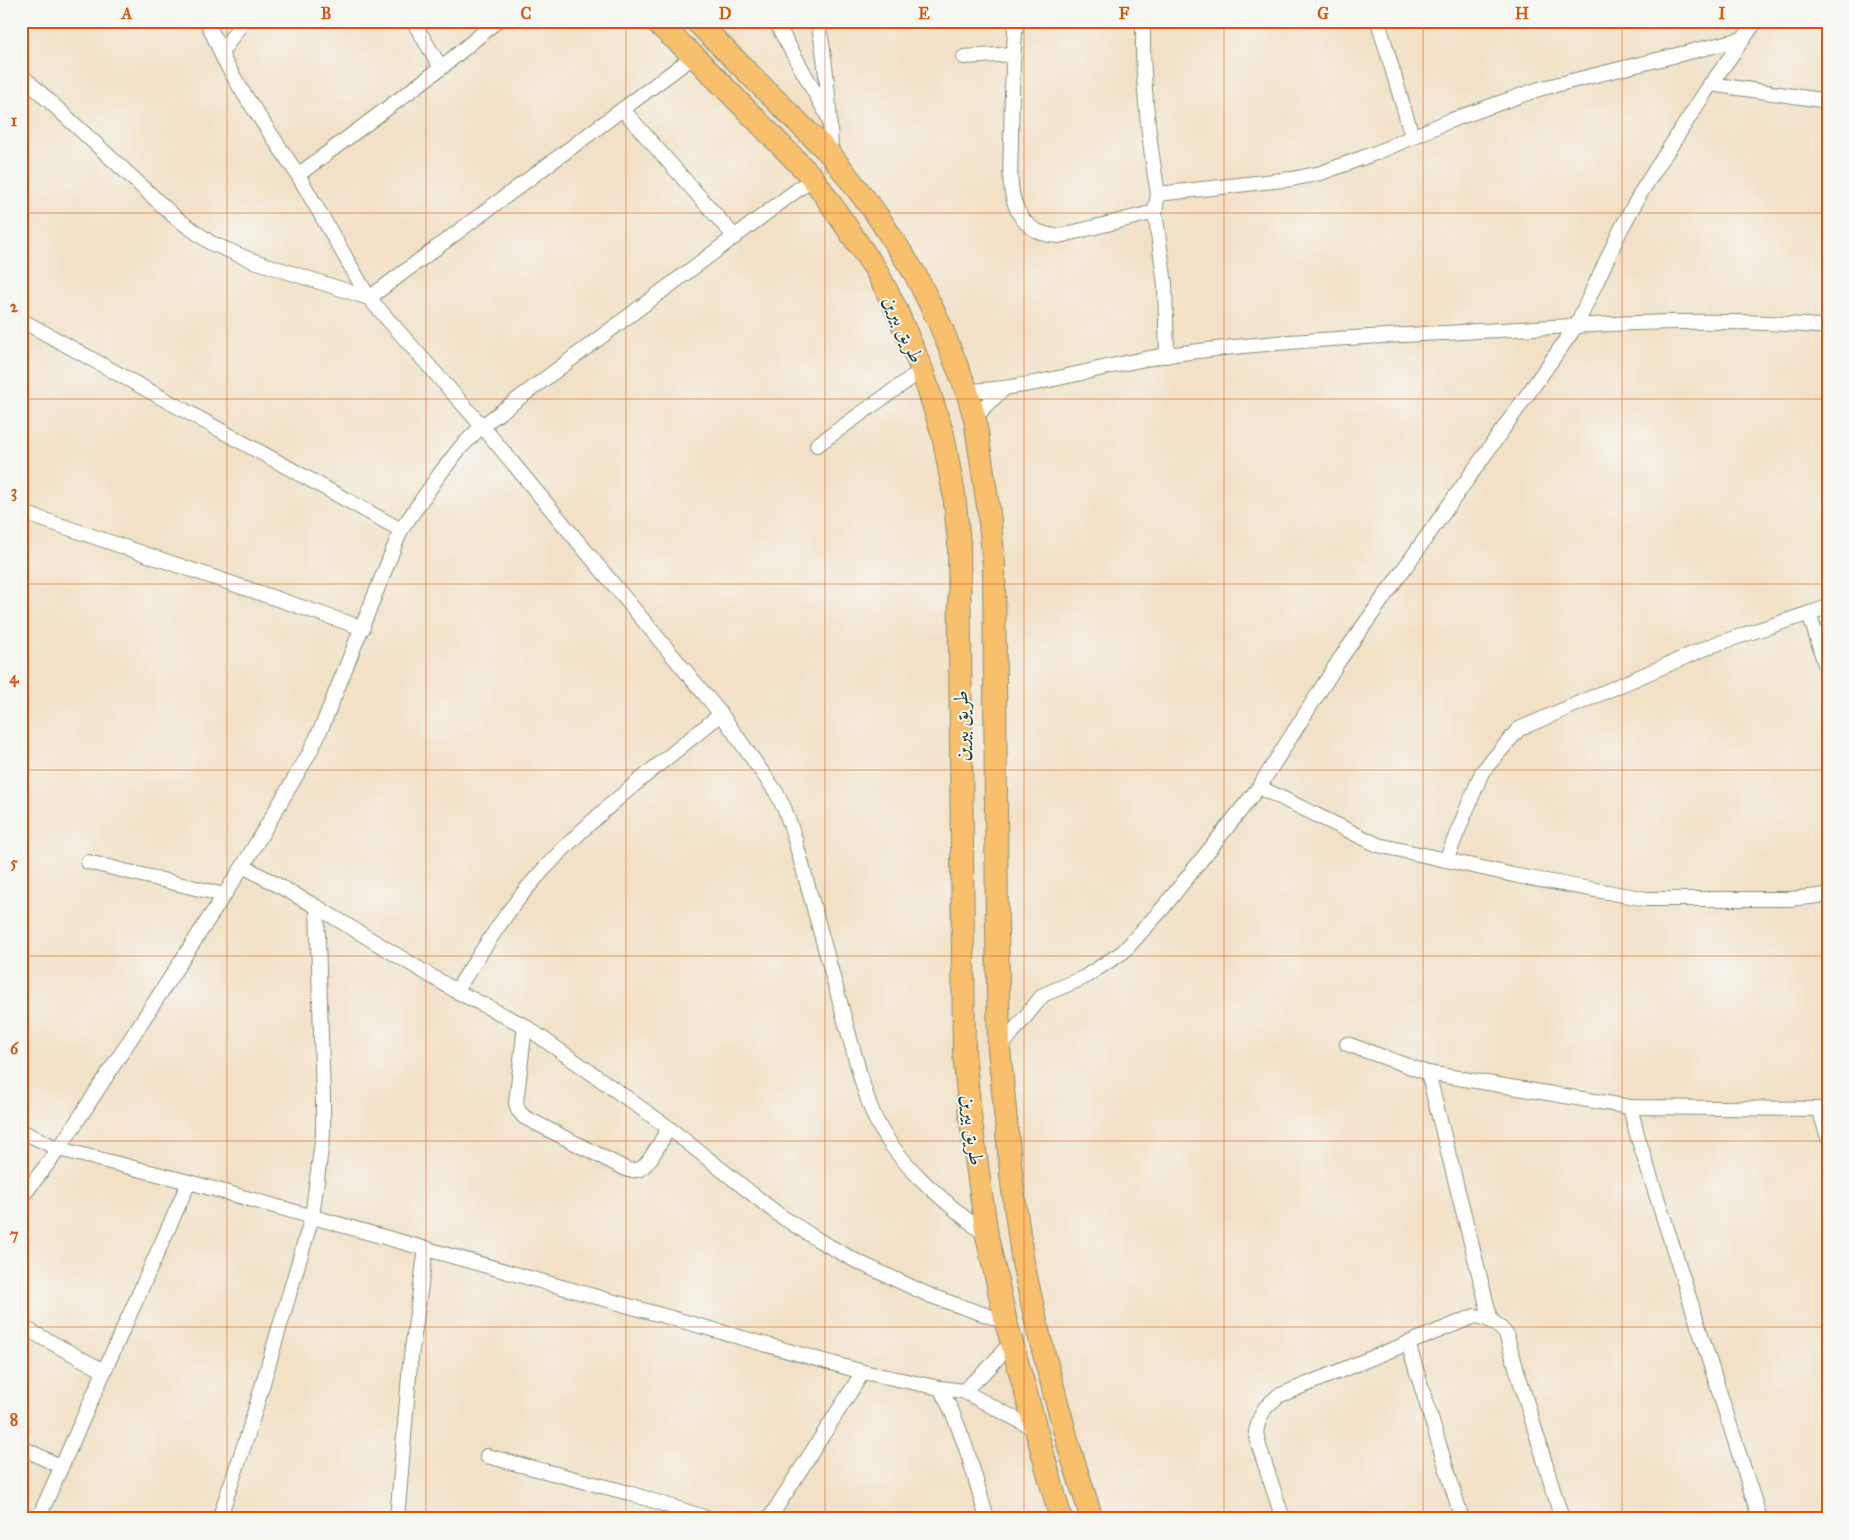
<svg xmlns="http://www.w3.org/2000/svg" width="1849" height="1540" viewBox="0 0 1849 1540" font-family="'IM FELL Great Primer',Amiri,serif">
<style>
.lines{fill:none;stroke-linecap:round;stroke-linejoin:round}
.minor-casing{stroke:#888f7d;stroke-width:16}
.primary-casing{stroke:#888f7d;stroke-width:24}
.minor{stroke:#fff;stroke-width:14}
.primary{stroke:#f8bf6c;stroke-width:22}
.grid{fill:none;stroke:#d45610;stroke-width:1;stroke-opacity:0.55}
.labels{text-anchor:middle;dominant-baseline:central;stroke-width:4;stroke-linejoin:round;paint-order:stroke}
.street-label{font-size:20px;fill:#1f3d34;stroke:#f6f6f2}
.neatline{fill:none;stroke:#d45610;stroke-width:2}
.grid-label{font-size:16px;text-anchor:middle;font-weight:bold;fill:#d45610}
</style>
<rect width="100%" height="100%" fill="#f6f6f2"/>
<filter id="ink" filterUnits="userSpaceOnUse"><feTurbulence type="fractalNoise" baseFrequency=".02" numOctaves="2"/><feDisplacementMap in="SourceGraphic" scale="10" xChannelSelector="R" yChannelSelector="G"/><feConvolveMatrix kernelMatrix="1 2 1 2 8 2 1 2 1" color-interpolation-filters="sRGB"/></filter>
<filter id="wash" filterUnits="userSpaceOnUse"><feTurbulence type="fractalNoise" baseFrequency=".0096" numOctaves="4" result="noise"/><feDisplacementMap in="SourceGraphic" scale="20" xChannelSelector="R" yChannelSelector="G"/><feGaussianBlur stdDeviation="1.12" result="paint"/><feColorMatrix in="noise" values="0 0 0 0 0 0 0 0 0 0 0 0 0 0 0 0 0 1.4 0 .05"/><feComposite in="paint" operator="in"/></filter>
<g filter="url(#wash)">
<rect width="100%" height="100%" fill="#f2e1c6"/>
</g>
<g filter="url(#ink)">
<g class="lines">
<!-- minor casing -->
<g class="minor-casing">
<g id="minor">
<path d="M207,21L225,62L244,94L298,175L369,298L482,426L721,714L776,792L785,810L794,836L862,1082C866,1094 870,1107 875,1118C897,1165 948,1204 987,1236"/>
<polyline points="413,21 441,68"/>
<polyline points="775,21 829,118"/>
<path d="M818,21C827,66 830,110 831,155"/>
<path d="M1016,21C1012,60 1012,98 1011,136C1011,158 1008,181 1014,201C1020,223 1037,236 1059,236L1155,212"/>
<path d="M1143,21C1142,80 1148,137 1158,194"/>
<polyline points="1378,21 1412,136"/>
<polyline points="221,53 243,21"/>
<polyline points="964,57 1013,54"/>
<polyline points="21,75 176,218 211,243 251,260 369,298 694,56"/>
<polyline points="1710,84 1828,101"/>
<polyline points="623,110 735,237"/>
<polyline points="298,175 441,68 497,21"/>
<polyline points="21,320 401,530"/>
<polyline points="1167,356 1165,284 1155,212 1158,194 1292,179 1321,173 1378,152 1449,121 1539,89 1742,39"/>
<path d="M967,391C1035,389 1101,365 1168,355C1271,340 1376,337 1480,331C1595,325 1712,316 1828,327"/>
<polyline points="975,419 986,405 1004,389"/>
<polyline points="817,445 922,370"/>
<polyline points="21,512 363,628"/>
<polyline points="1809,613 1828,674"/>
<polyline points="1259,787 1378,845 1518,876 1646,899 1790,899 1828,895"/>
<polyline points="1446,860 1482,772 1519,729 1713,645 1828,607"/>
<polyline points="88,862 224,895"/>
<polyline points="243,866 317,907 456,991 525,1026 669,1128 779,1215 820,1241 856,1261 931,1296 1006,1322"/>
<path d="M456,991C479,956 501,919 528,887C584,821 654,769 721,714"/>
<path d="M525,1026L516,1103L518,1110L524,1117L628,1170C632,1170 636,1171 640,1169C650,1164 662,1138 669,1128"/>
<polyline points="1347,1044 1428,1073 1630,1107 1819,1109 1828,1108"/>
<polyline points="999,1049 1043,995 1083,978 1123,952 1163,908 1259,787 1340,659 1576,326 1621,229 1643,189 1706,91 1756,21"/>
<polyline points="1428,1073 1491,1321"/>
<polyline points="1630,1107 1638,1138 1760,1519"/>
<polyline points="1819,1109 1828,1137"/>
<polyline points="21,1131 59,1149 189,1182 863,1372 940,1388 963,1391 1035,1429"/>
<polyline points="21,1198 59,1149 243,866 310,752 323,724 401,530 439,475 460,448 482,426 813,178"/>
<polyline points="21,1326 104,1371"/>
<polyline points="1408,1343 1462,1519"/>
<path d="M940,1388C963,1429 974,1474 987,1519"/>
<polyline points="963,1391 989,1368 1012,1341"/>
<polyline points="21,1447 61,1467"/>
<polyline points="487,1456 629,1493 710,1519"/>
<polyline points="38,1519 189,1182"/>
<polyline points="219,1519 248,1434 312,1217 323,1134 323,1098 317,907"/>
<polyline points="397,1519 410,1364 426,1248"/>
<polyline points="769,1519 863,1372"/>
<path d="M1283,1519L1259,1446L1256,1432L1259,1420L1265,1408L1278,1396L1475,1316C1489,1318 1497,1323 1506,1334L1562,1519"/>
</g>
</g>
<!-- primary casing -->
<g class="primary-casing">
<g id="primary">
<polyline points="655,21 694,56 813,178 876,270 896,309 922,370 943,435 954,494 959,543 964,1053 970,1115 987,1236 1006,1322 1061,1519"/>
<polyline points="696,21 831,155 877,215 915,274 939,322 967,391 975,419 989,513 994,564 997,928 999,1049 1012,1183 1023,1263 1040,1339 1069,1447 1092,1519"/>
</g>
</g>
<!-- minor -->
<use href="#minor" class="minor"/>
<!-- primary -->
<use href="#primary" class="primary"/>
</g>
</g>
<!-- grid -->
<path class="grid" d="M227,21V1519M426,21V1519M626,21V1519M825,21V1519M1024,21V1519M1224,21V1519M1423,21V1519M1622,21V1519M21,213H1828M21,399H1828M21,584H1828M21,770H1828M21,956H1828M21,1141H1828M21,1327H1828"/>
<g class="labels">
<!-- street labels -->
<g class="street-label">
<text transform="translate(904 329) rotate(66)">طريق بيرين</text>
<text transform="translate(961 726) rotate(-91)">طريق بيرين</text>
<text transform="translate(973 1130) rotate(83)">طريق بيرين</text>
</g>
</g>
<!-- margin -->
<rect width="1849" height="1540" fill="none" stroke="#f6f6f2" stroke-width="55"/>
<rect x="28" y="28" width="1794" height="1484" class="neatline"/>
<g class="grid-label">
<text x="127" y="19">A</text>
<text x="326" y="19">B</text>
<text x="526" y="19">C</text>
<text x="725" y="19">D</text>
<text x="924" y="19">E</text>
<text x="1124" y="19">F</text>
<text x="1323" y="19">G</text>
<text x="1522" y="19">H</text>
<text x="1722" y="19">I</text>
<text x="14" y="126">1</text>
<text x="14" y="312">2</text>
<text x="14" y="497">3</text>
<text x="14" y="683">4</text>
<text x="14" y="868">5</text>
<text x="14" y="1054">6</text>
<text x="14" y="1240">7</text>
<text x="14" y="1425">8</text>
</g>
</svg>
